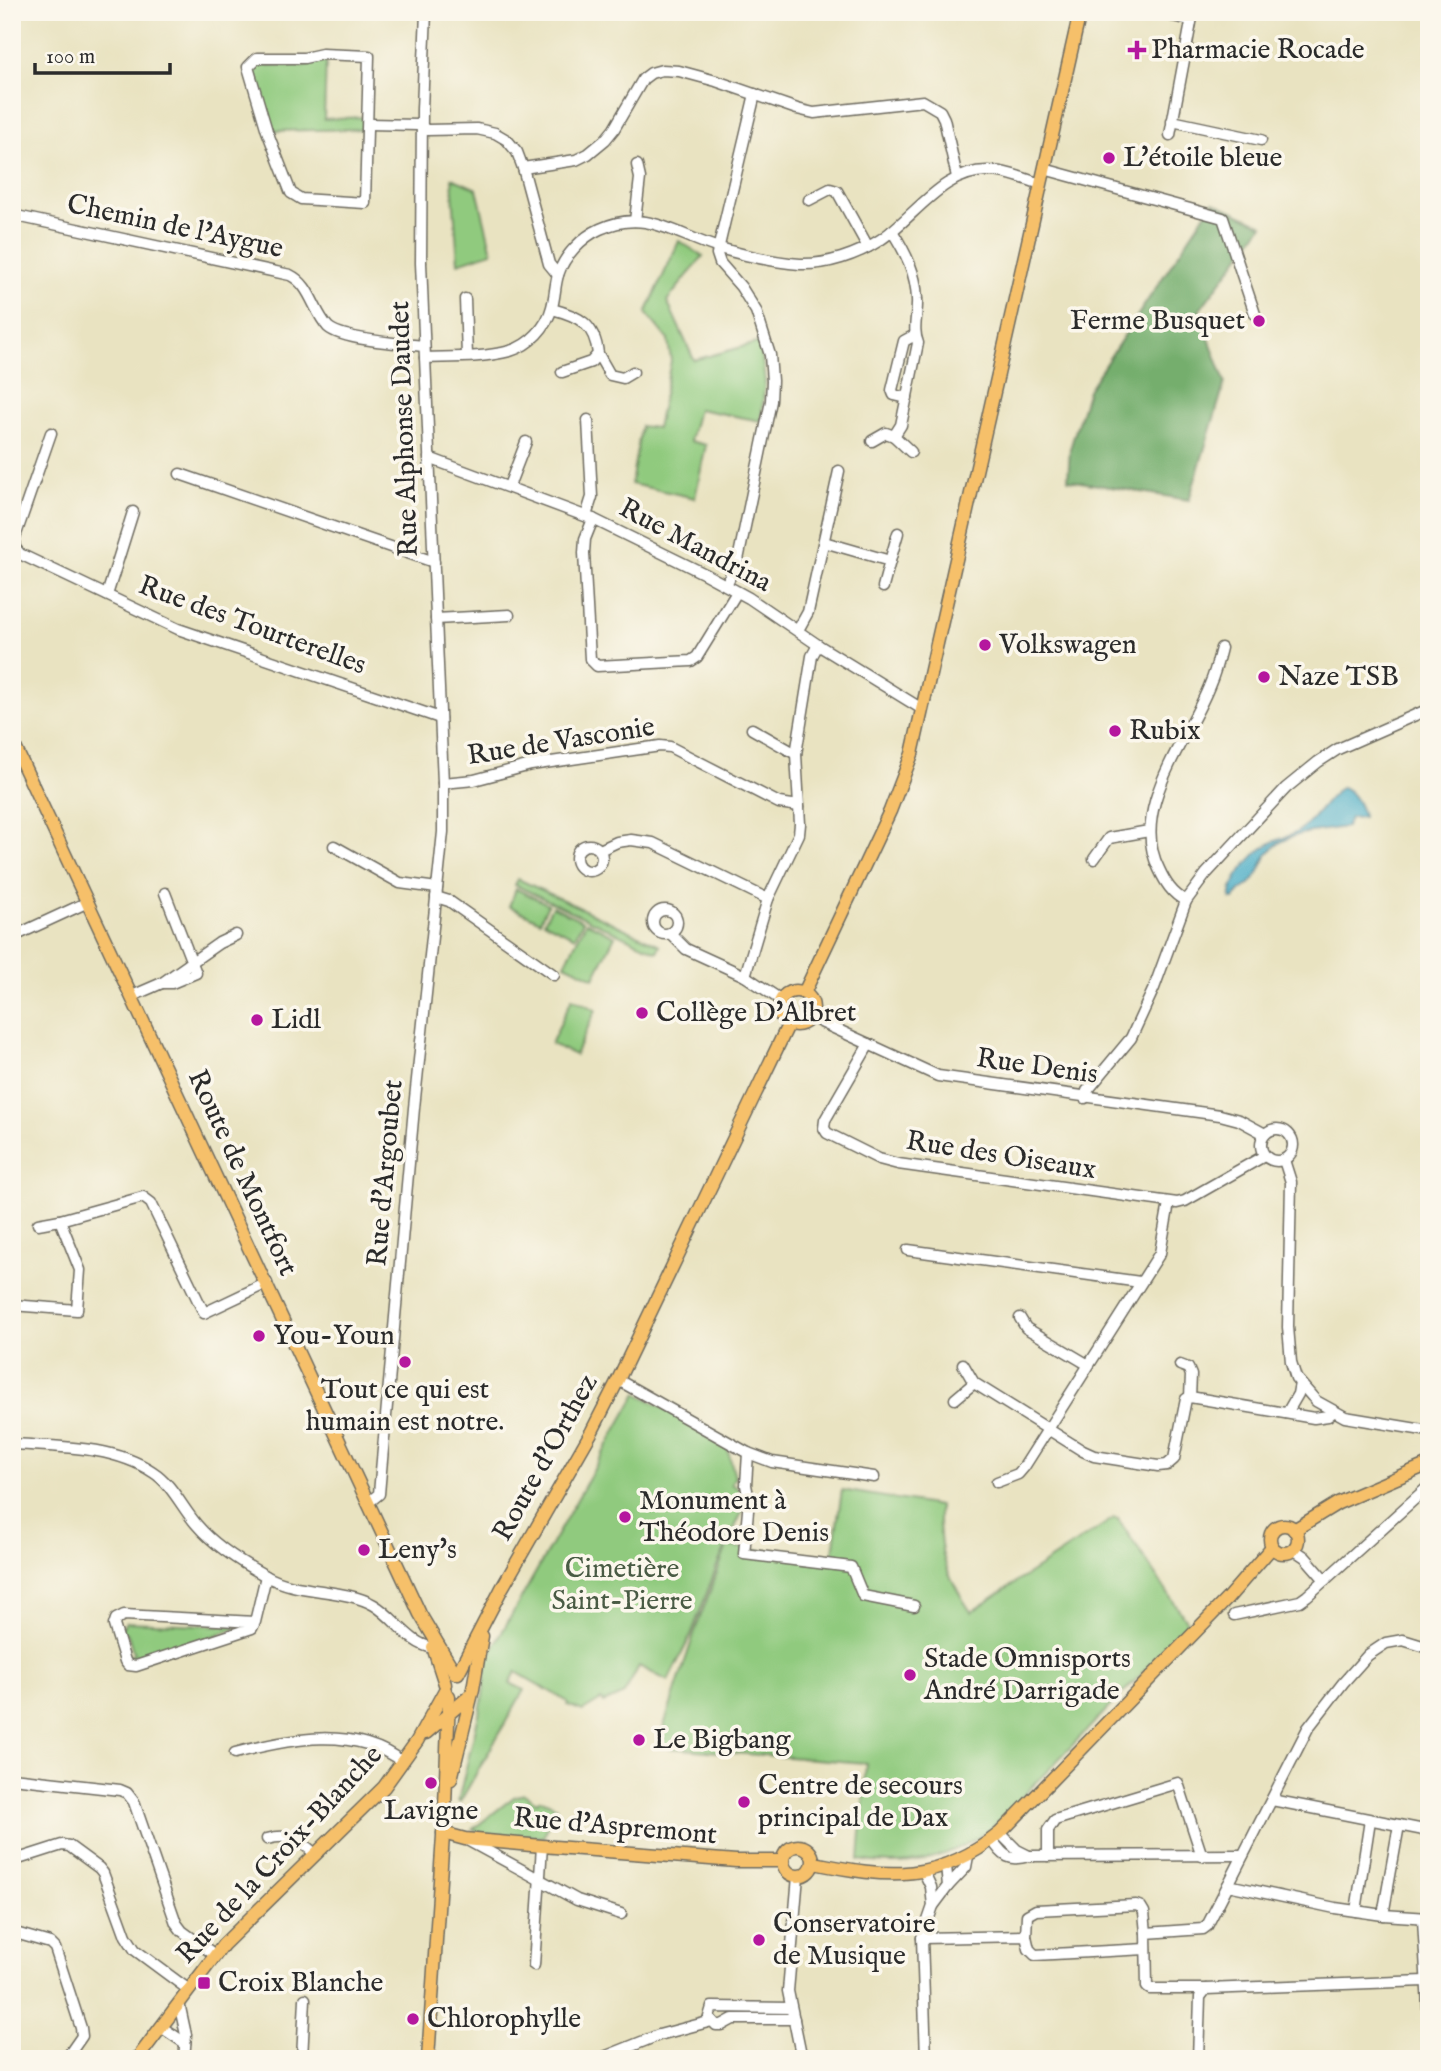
<svg xmlns="http://www.w3.org/2000/svg" width="1441" height="2071" viewBox="0 0 1441 2071" font-family="'IM FELL English',serif">
<style>
.green{fill:#90ca7e;stroke:#5e7a54;stroke-width:2}
.forest{fill:#74ae6d;stroke:#506c4c;stroke-width:2}
.water{fill:#47acc6;stroke:#396c78;stroke-width:2}
.lines{fill:none;stroke-linecap:round;stroke-linejoin:round}
.stream{stroke:#47acc6;stroke-width:2.5}
.minor-casing{stroke:#6e6b60;stroke-width:13}
.major-casing{stroke:#6e6b60;stroke-width:15}
.minor{stroke:#fff;stroke-width:10}
.major{stroke:#f6c06b;stroke-width:12}
.poi-dot{fill:#b5179e;stroke:#fbf7ec;stroke-width:2.5}
.labels{text-anchor:middle;dominant-baseline:central;stroke-width:7;stroke-linejoin:round;paint-order:stroke}
.poi-label{font-size:28px;fill:#2b2b2b;stroke:#fbf7ec;text-anchor:start}
.street-label{font-size:28px;fill:#2b2b2b;stroke:#fbf7ec}
.park-label{font-size:28px;fill:#495b44;stroke:#fbf7ec}
</style>
<rect width="100%" height="100%" fill="#fbf7ec"/>
<filter id="ink" filterUnits="userSpaceOnUse"><feTurbulence type="fractalNoise" baseFrequency=".0143" numOctaves="2"/><feDisplacementMap in="SourceGraphic" scale="14" xChannelSelector="R" yChannelSelector="G"/><feConvolveMatrix kernelMatrix="1 2 1 2 8 2 1 2 1" color-interpolation-filters="sRGB"/></filter>
<filter id="wash" filterUnits="userSpaceOnUse"><feTurbulence type="fractalNoise" baseFrequency=".00686" numOctaves="4" result="noise"/><feDisplacementMap in="SourceGraphic" scale="28" xChannelSelector="R" yChannelSelector="G"/><feGaussianBlur stdDeviation="1.57" result="paint"/><feColorMatrix in="noise" values="0 0 0 0 0 0 0 0 0 0 0 0 0 0 0 0 0 1.4 0 .05"/><feComposite in="paint" operator="in"/></filter>
<g filter="url(#wash)">
<rect width="100%" height="100%" fill="#e9e3c1"/>
<!-- green -->
<g class="green">
<polygon points="326,61 324,119 363,117 363,129 271,131 253,68 258,65 302,66"/>
<polygon points="452,178 477,189 492,252 458,263"/>
<polygon points="679,241 703,256 667,301 694,360 760,342 765,382 761,421 698,409 690,441 706,445 695,498 631,484 641,426 657,428 671,361 668,340 646,313"/>
<polygon points="518,879 660,945 657,952 515,885"/>
<polygon points="516,889 548,904 540,921 509,906"/>
<polygon points="552,906 583,921 575,937 544,922"/>
<polygon points="586,922 615,936 594,978 565,964"/>
<polygon points="572,998 596,1010 575,1055 551,1044"/>
<polygon points="637,1393 726,1443 735,1477 731,1484 739,1489 744,1508 717,1566 691,1635 668,1681 639,1666 624,1694 603,1703 601,1700 583,1711 567,1705 568,1702 516,1672 510,1683 524,1690 460,1802 458,1801 482,1702 488,1657"/>
<path d="M842,1490L939,1506C938,1553 945,1573 971,1612L1114,1518L1118,1519L1189,1625L993,1827C952,1858 909,1869 859,1860L866,1763L657,1747L695,1631L727,1546L832,1559Z"/>
<polygon points="126,1622 235,1626 237,1628 137,1662 130,1660 128,1657 134,1654 127,1633 121,1634 120,1631"/>
<polygon points="524,1794 537,1802 540,1799 557,1807 543,1837 484,1834 473,1829 514,1797"/>
</g>
<!-- forest -->
<polygon class="forest" points="1213,202 1263,225 1199,311 1225,382 1189,500 1068,480 1070,449 1088,390"/>
<!-- water -->
<path class="water" d="M1342,787C1353,791 1361,806 1363,817L1350,818L1346,827C1321,831 1287,831 1269,852C1262,861 1260,873 1253,881C1245,889 1240,888 1234,899H1231C1228,882 1252,855 1266,846C1276,839 1290,837 1300,830C1317,818 1325,799 1342,787Z"/>
<g class="lines">
<!-- stream -->
<polyline class="stream" points="12,272 12,273"/>
</g>
</g>
<g filter="url(#ink)">
<g class="lines">
<!-- minor casing -->
<g class="minor-casing">
<g id="minor">
<polyline points="1153,12 1191,20"/>
<polygon points="322,54 369,56 365,203 301,199 291,193 267,131 248,67 257,58 304,58"/>
<polyline points="1172,121 1261,140"/>
<polyline points="368,124 418,125 427,130 477,129 495,133 507,140 517,152 523,168 549,264 558,275"/>
<polyline points="1170,135 1193,12"/>
<polyline points="523,168 576,160 588,154 605,140 614,129 643,79 651,73 662,70 679,71 716,81 797,109 814,113 923,101 940,111 944,119 957,177"/>
<polyline points="1044,169 1223,218 1255,314"/>
<polyline points="809,200 830,189 837,191 868,247"/>
<path d="M12,215L290,275C311,285 313,311 328,327C342,340 403,344 424,346"/>
<polyline points="635,221 640,178 637,165"/>
<path d="M892,231C906,253 916,273 917,299C918,314 912,329 918,343L901,425L894,436"/>
<polyline points="465,299 467,356"/>
<path d="M552,309C579,316 595,324 598,354L591,362L562,372"/>
<polyline points="598,354 610,375 623,378 633,372"/>
<path d="M425,358C453,357 483,358 510,351C530,345 547,327 552,307C555,296 555,285 558,275C564,256 582,237 600,229C646,208 674,234 716,247C743,255 772,262 800,264C827,265 857,255 880,240C915,217 943,169 990,171C1006,171 1025,179 1041,184"/>
<polyline points="907,398 894,395 892,390 904,341 915,335"/>
<polyline points="51,433 14,540 15,548 20,554 178,629 440,718"/>
<polyline points="872,441 886,433 894,436 911,452"/>
<polyline points="429,458 593,519 705,574 749,598 818,645 922,709"/>
<polyline points="180,474 434,562"/>
<polyline points="509,486 526,442"/>
<polyline points="586,516 592,497 588,420"/>
<polyline points="593,519 585,539 584,553 590,659 597,666 691,661 697,657 737,592"/>
<polyline points="824,542 890,561 883,587"/>
<polyline points="890,561 898,533"/>
<polyline points="726,585 738,560 771,401 772,381 770,355 756,311 741,287 720,263 717,254 755,94"/>
<polyline points="107,595 133,512"/>
<polyline points="436,619 509,615"/>
<polyline points="798,630 808,612 839,471"/>
<polyline points="752,729 796,754"/>
<polyline points="443,783 474,780 531,765 660,746 670,747 779,803 799,806"/>
<circle cx="589" cy="858" r="13"/>
<polyline points="334,846 400,883 437,888"/>
<polyline points="600,850 617,842 631,840 653,843 768,899"/>
<polyline points="1094,859 1109,838 1149,831"/>
<polyline points="436,897 449,901 554,975"/>
<path d="M1186,901C1172,894 1165,882 1159,869C1128,808 1189,739 1210,684C1215,673 1218,660 1221,648"/>
<circle cx="665" cy="922" r="12"/>
<polyline points="670,933 686,949 745,976 781,1000"/>
<polyline points="12,937 88,902"/>
<polyline points="745,976 768,899 799,834 800,824 796,754 812,656 818,645"/>
<polyline points="162,983 172,983 196,973 165,893"/>
<polyline points="132,996 162,983 219,943 236,935"/>
<polyline points="810,1017 938,1076 1220,1115 1239,1120 1265,1134"/>
<polyline points="869,1044 825,1120 824,1128 827,1133 879,1159 898,1164 1177,1203 1185,1201 1264,1156"/>
<polyline points="1085,1098 1087,1091 1131,1038 1154,988 1186,901 1206,874 1286,788 1318,762 1338,749 1429,709"/>
<circle cx="1277" cy="1145" r="16"/>
<polyline points="1284,1160 1291,1182 1288,1327 1291,1362 1296,1378 1316,1401 1345,1417 1429,1431"/>
<polyline points="38,1224 60,1220"/>
<polyline points="908,1250 1140,1282"/>
<polyline points="12,1305 77,1310 80,1270 60,1220 143,1197 151,1203 204,1313 267,1283"/>
<polyline points="1020,1318 1026,1328 1087,1364"/>
<polyline points="963,1364 974,1383"/>
<polyline points="1180,1365 1188,1368 1191,1375 1190,1397"/>
<polyline points="618,1380 748,1453 746,1485 749,1500 744,1554 851,1567 863,1596 914,1606"/>
<polyline points="955,1399 974,1383 1083,1451 1094,1456 1158,1466 1167,1465 1174,1459 1186,1399 1190,1397 1314,1418 1328,1416 1333,1412"/>
<polyline points="1287,1413 1298,1394 1300,1383"/>
<path d="M12,1444C58,1447 113,1445 153,1472C172,1484 182,1508 197,1525C214,1545 242,1563 266,1576C297,1594 344,1588 374,1605C395,1617 408,1644 434,1648"/>
<polyline points="748,1453 772,1462 874,1477"/>
<polyline points="997,1482 1018,1474 1024,1467 1160,1253 1169,1203"/>
<polyline points="369,1502 379,1494 380,1482 414,1108 443,832 443,783 421,263 422,109 426,12"/>
<polyline points="1293,1549 1305,1557 1325,1580"/>
<polyline points="1234,1615 1300,1601 1307,1596 1429,1486"/>
<polyline points="255,1622 124,1615 116,1619 114,1625 125,1661 128,1665 136,1666 252,1628 255,1622 266,1576"/>
<path d="M235,1753C288,1739 355,1725 402,1762"/>
<polyline points="12,1778 120,1790 127,1793 134,1802 176,1923 182,1931 215,1955"/>
<polyline points="1272,1800 1429,1831"/>
<polyline points="1000,1833 1017,1850 1029,1856"/>
<path d="M267,1839C289,1833 299,1839 315,1854"/>
<path d="M992,1840C1004,1856 1008,1862 1029,1856L1243,1855"/>
<polyline points="469,1841 577,1900 621,1914"/>
<polyline points="1048,1856 1048,1830 1055,1820 1178,1783 1202,1856"/>
<polyline points="12,1861 62,1845 69,1846 99,1868 103,1873 126,1936 135,1950 189,1990"/>
<polyline points="924,1872 931,1887 933,1906"/>
<polyline points="798,1876 788,1991 802,2059"/>
<polyline points="1228,1885 1308,1728 1343,1683 1368,1655 1386,1643 1403,1640 1429,1648"/>
<polyline points="948,1886 966,1867 968,1856"/>
<polyline points="1356,1911 1370,1820"/>
<polyline points="1383,1915 1399,1825"/>
<polyline points="1423,1919 1429,2025"/>
<polyline points="12,1932 50,1943 55,1948 81,2028 82,2036 66,2059"/>
<polyline points="1026,1936 1027,1915 1036,1910 1136,1905 1141,1907 1144,1912 1146,1933"/>
<polyline points="922,1938 1026,1936 1029,1949 1035,1955 1146,1949"/>
<polyline points="534,1965 542,1846"/>
<polyline points="1206,1989 1150,1989 1147,1987 1146,1933 1203,1929 1207,1926 1228,1885 1335,1908 1383,1915 1429,1918"/>
<polyline points="179,2003 186,2035 184,2059"/>
<polyline points="791,2008 712,2007 709,2017 716,2025 722,2025 733,2019 794,2019"/>
<polyline points="161,2027 185,2043"/>
<polyline points="926,2058 963,2059"/>
<polyline points="302,2059 305,1999"/>
<polyline points="599,2059 659,2035 712,2021"/>
<polyline points="926,2059 922,1938 933,1906 948,1886 946,1866"/>
<polyline points="1198,2059 1200,1997 1206,1989 1425,1981"/>
</g>
</g>
<!-- major casing -->
<g class="major-casing">
<g id="major">
<polyline points="12,741 420,1614 455,1673"/>
<circle cx="796" cy="1008" r="17"/>
<polyline points="804,993 890,811 912,754 1080,12"/>
<circle cx="1284" cy="1539" r="14"/>
<polyline points="1294,1530 1338,1503 1429,1464"/>
<polyline points="433,1647 445,1684"/>
<polyline points="458,1673 502,1588 592,1431 618,1380 789,1023"/>
<polyline points="426,1733 471,1695"/>
<polyline points="451,1779 473,1689 482,1636"/>
<polyline points="443,1833 465,1839 542,1846 736,1861 783,1861"/>
<circle cx="798" cy="1861" r="15"/>
<path d="M814,1863C888,1878 939,1883 1000,1833L1227,1599L1272,1547"/>
<polyline points="137,2059 223,1945 384,1787 417,1741 445,1690"/>
<polyline points="428,2059 445,1806 449,1696"/>
</g>
</g>
<!-- minor -->
<use href="#minor" class="minor"/>
<!-- major -->
<use href="#major" class="major"/>
</g>
</g>
<!-- markers -->
<g class="poi-dot">
<path d="M1133.5 39.5h7v7h7v7h-7v7h-7v-7h-7v-7h7z"/>
<circle cx="1109" cy="158" r="7"/>
<circle cx="1259" cy="321" r="7"/>
<circle cx="985" cy="645" r="7"/>
<circle cx="1264" cy="677" r="7"/>
<circle cx="1115" cy="731" r="7"/>
<circle cx="642" cy="1013" r="7"/>
<circle cx="257" cy="1020" r="7"/>
<circle cx="259" cy="1336" r="7"/>
<circle cx="405" cy="1362" r="7"/>
<circle cx="625" cy="1517" r="7"/>
<circle cx="364" cy="1550" r="7"/>
<circle cx="910" cy="1675" r="7"/>
<circle cx="639" cy="1740" r="7"/>
<circle cx="431" cy="1783" r="7"/>
<circle cx="744" cy="1802" r="7"/>
<circle cx="759" cy="1940" r="7"/>
<rect x="197" y="1976" width="14" height="14" rx="3.5"/>
<circle cx="413" cy="2019" r="7"/>
</g>
<g class="labels">
<!-- poi labels -->
<g class="poi-label">
<text x="1151" y="50">Pharmacie Rocade</text>
<text x="1123" y="158">L'étoile bleue</text>
<text x="1245" y="321" text-anchor="end">Ferme Busquet</text>
<text x="999" y="645">Volkswagen</text>
<text x="1278" y="677">Naze TSB</text>
<text x="1129" y="731">Rubix</text>
<text x="656" y="1013">Collège D'Albret</text>
<text x="271" y="1020">Lidl</text>
<text x="273" y="1336">You-Youn</text>
<text x="405" y="1390" text-anchor="middle">Tout ce qui est<tspan x="405" dy="32">humain est notre.</tspan></text>
<text x="639" y="1501">Monument à<tspan x="639" dy="32">Théodore Denis</tspan></text>
<text x="378" y="1550">Leny's</text>
<text x="924" y="1659">Stade Omnisports<tspan x="924" dy="32">André Darrigade</tspan></text>
<text x="653" y="1740">Le Bigbang</text>
<text x="758" y="1786">Centre de secours<tspan x="758" dy="32">principal de Dax</tspan></text>
<text x="431" y="1811" text-anchor="middle">Lavigne</text>
<text x="773" y="1924">Conservatoire<tspan x="773" dy="32">de Musique</tspan></text>
<text x="218" y="1983">Croix Blanche</text>
<text x="427" y="2019">Chlorophylle</text>
</g>
<!-- street labels -->
<g class="street-label">
<text transform="translate(175 227) rotate(12)">Chemin de l'Aygue</text>
<text transform="translate(405 429) rotate(-92)">Rue Alphonse Daudet</text>
<text transform="translate(695 546) rotate(28)">Rue Mandrina</text>
<text transform="translate(252 626) rotate(20)">Rue des Tourterelles</text>
<text transform="translate(561 742) rotate(-9)">Rue de Vasconie</text>
<text transform="translate(1037 1067) rotate(8)">Rue Denis</text>
<text transform="translate(1001 1156) rotate(9)">Rue des Oiseaux</text>
<text transform="translate(242 1173) rotate(65)">Route de Montfort</text>
<text transform="translate(386 1173) rotate(-85)">Rue d'Argoubet</text>
<text transform="translate(546 1458) rotate(-61)">Route d'Orthez</text>
<text transform="translate(615 1827) rotate(5)">Rue d'Aspremont</text>
<text transform="translate(280 1855) rotate(-47)">Rue de la Croix-Blanche</text>
</g>
<!-- park labels -->
<g class="park-label">
<text x="622" y="1569">Cimetière<tspan x="622" dy="32">Saint-Pierre</tspan></text>
</g>
</g>
<!-- margin -->
<rect width="1441" height="2071" fill="none" stroke="#fbf7ec" stroke-width="42"/>
<!-- scale -->
<path d="M35 63v10h135v-10" fill="none" stroke="#2b2b2b" stroke-width="3.5"/>
<text x="46" y="63" font-size="21" fill="#2b2b2b" stroke="#fbf7ec" stroke-width="5" paint-order="stroke">100 m</text>
</svg>
